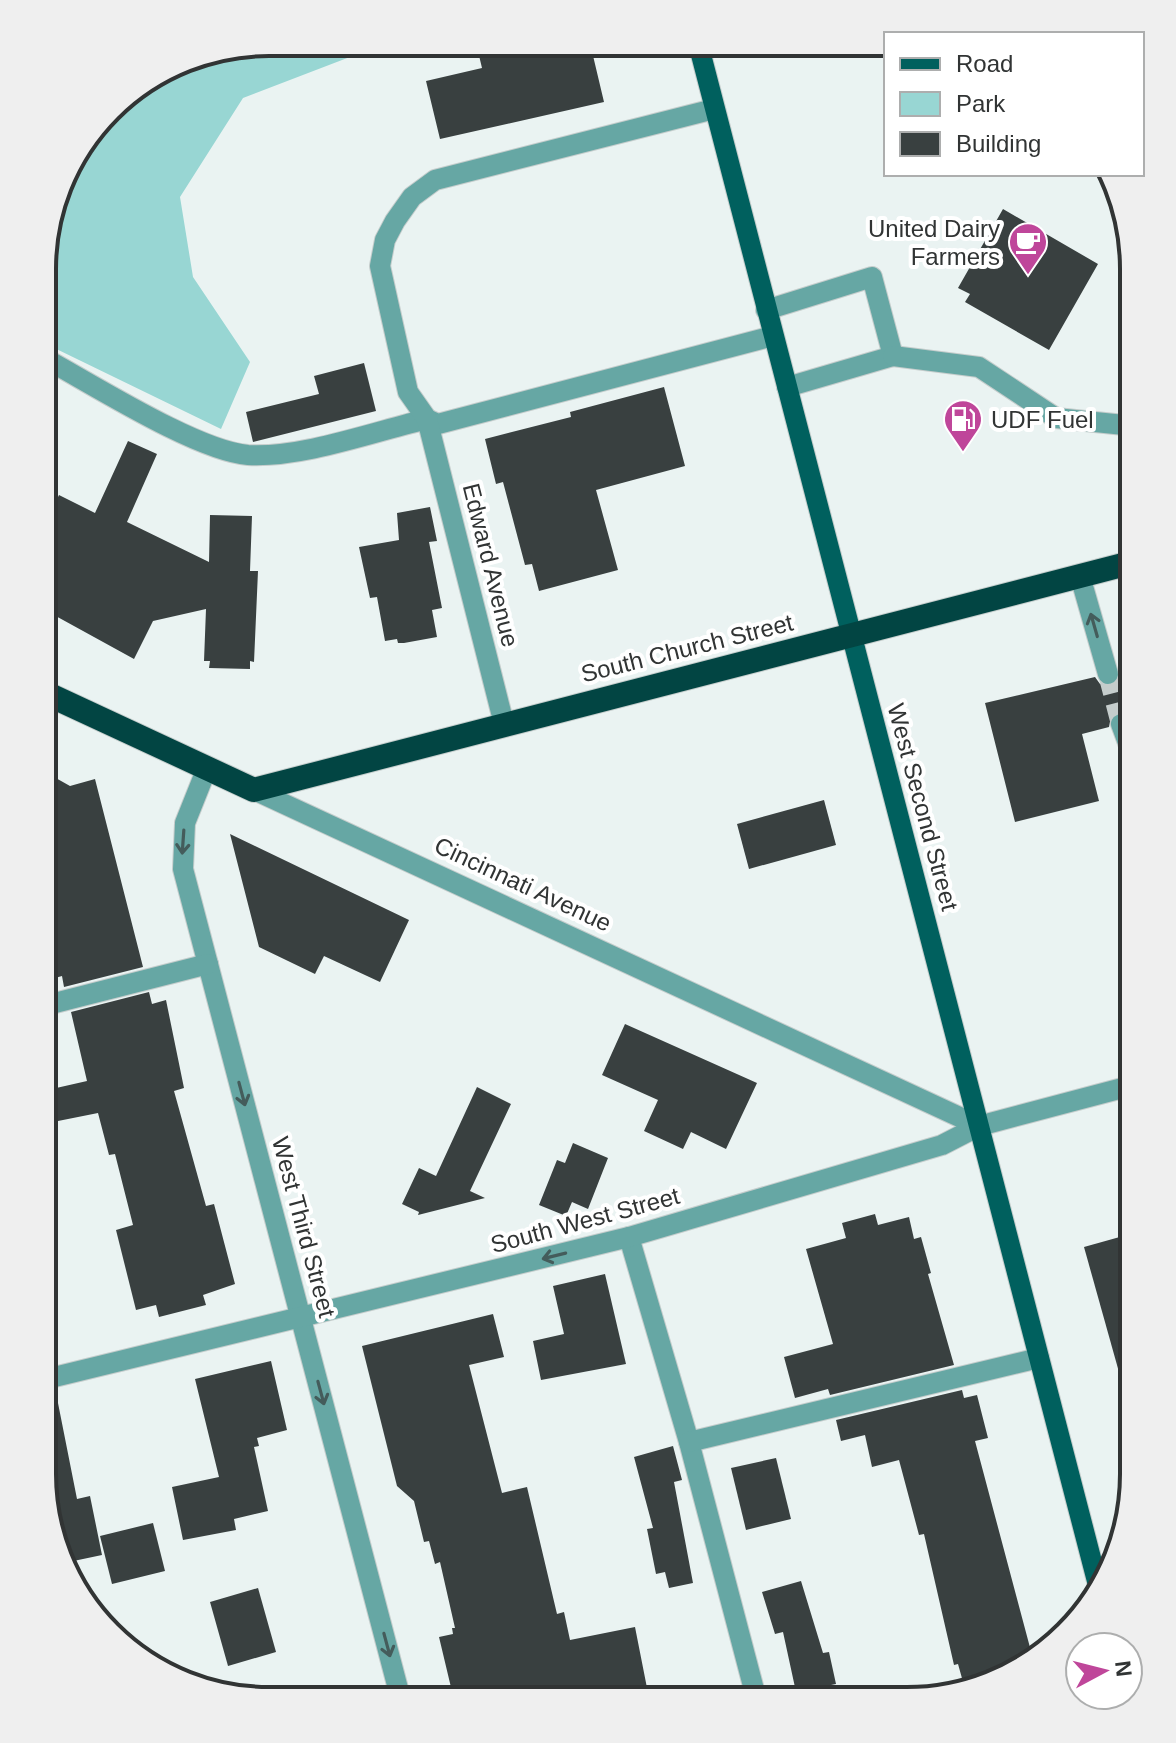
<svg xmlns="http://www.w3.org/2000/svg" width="1176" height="1743" viewBox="0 0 1176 1743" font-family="Arial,sans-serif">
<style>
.green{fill:#98d6d3}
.building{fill:#394040}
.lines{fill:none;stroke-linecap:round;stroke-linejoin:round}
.minor-tunnel{stroke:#c5cdcc;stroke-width:20;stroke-dasharray:20 10;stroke-linecap:butt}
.minor-casing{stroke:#c5cdcc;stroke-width:22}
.major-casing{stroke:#c5cdcc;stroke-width:22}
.highway-casing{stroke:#c5cdcc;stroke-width:26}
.minor{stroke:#66a7a4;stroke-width:20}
.major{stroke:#00605e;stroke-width:20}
.highway{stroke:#024543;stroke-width:24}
.oneway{stroke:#445c5b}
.labels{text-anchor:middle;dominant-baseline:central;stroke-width:8;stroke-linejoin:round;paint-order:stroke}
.poi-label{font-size:24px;fill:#313434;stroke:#fff;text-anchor:end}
.street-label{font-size:24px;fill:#313434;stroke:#fff}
.rim{fill:none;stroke:#313434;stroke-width:4}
</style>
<rect width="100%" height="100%" fill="#eaf3f2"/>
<!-- green -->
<polygon class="green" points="269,42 389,42 243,98 180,197 193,277 250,362 221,429 44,343 44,239 72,156 120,98 195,54"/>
<!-- building -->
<g class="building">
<polygon points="476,43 590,43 604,102 440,139 426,81 482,68"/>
<polygon points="1003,209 1098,264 1049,350 965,302 970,294 958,288"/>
<polygon points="364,363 376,411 253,442 246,412 319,394 314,376"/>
<polygon points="664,387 685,466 596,490 618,570 539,591 532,564 525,565 503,482 496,484 485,439 571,417 570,412"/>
<polygon points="128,441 157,454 127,522 209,562 210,515 252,516 250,571 258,571 254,662 250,661 250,669 209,668 210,661 204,661 206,609 153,621 134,659 43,609 44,526 59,495 95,513"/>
<polygon points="430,507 437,541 429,542 442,608 432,610 437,637 404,643 398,643 397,639 385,641 377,597 370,598 359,547 399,540 397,513"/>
<polygon points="1134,668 1134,721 1129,714 1117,712 1111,716 1109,727 1082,734 1099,801 1015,822 985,703 1095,677 1100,684 1111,687 1118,682 1121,671"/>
<polygon points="54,777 70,786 95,779 143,967 64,987 62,976 48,980 43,957 43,799"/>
<polygon points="824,800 836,845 749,869 737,824"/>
<polygon points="230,834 409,920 380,982 324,956 315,974 259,947"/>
<polygon points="149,992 152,1004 166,1000 184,1088 174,1091 206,1206 214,1204 235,1284 203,1295 206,1305 159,1317 156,1305 136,1310 116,1230 133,1225 115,1154 109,1155 98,1113 43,1124 43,1091 87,1081 71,1012"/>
<polygon points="625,1024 757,1083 726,1149 691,1132 683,1149 644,1131 658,1100 602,1075"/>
<polygon points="477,1087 511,1104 470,1191 485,1198 418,1215 419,1212 402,1204 419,1168 436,1176"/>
<polygon points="573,1143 608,1158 588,1209 572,1202 566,1216 539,1205 557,1160 565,1163"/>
<polygon points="875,1214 878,1225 909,1217 914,1239 921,1237 931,1273 928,1274 954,1365 830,1395 828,1389 795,1398 784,1357 833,1344 806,1249 846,1238 842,1223"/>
<polygon points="1134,1233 1134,1389 1124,1390 1084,1247"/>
<polygon points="605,1274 626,1364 541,1380 533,1341 564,1334 553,1286"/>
<polygon points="493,1314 504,1357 469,1365 502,1493 527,1487 557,1614 564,1612 570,1640 635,1627 648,1693 620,1700 454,1700 439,1637 453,1634 452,1628 455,1628 440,1562 435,1564 429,1541 424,1542 414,1501 397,1486 362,1346"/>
<polygon points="271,1361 287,1430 257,1438 259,1446 254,1447 268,1511 234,1519 236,1530 183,1540 172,1487 219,1477 195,1379"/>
<polygon points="962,1390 964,1398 977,1395 988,1438 975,1441 1032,1655 994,1684 965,1689 958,1664 954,1665 924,1534 919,1535 899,1460 872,1467 865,1435 841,1441 836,1420"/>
<polygon points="57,1398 77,1499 90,1496 102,1555 64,1563 42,1474 42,1399"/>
<polygon points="673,1446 682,1480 674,1482 693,1583 669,1588 665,1572 656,1574 647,1529 653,1528 634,1457"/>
<polygon points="776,1458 791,1519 746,1530 731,1468"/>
<polygon points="153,1523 165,1571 112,1584 100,1536"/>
<polygon points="801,1581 823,1653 829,1652 836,1684 796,1692 783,1632 775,1634 762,1592"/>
<polygon points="258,1588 276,1652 228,1666 210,1602"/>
</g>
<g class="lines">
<!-- minor-tunnel -->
<polyline class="minor-tunnel" points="1108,674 1121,724"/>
<!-- minor casing -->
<g class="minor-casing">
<g id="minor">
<polyline points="766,310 872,277 893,356 787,387"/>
<polyline points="893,356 979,367 1056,418 1134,426"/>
<path d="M44,358C92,384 197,451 248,455C302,458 373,432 427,419L438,424L773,336"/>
<polyline points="1080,576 1108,674"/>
<polyline points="504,724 427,419 408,392 380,266 385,240 395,221 412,197 435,180 714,109"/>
<polyline points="1121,724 1134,759"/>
<polyline points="207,768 185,823 183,869 401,1700"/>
<polyline points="254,790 979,1126"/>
<polyline points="43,1006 208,964"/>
<polyline points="629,1237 689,1442 757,1701"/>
<polyline points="42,1380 629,1237 942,1145 979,1126 1134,1085"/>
<polyline points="689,1442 1039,1358"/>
</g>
</g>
<!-- major casing -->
<g class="major-casing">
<polyline id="major" points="698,43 1098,1585"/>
</g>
<!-- highway casing -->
<g class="highway-casing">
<polyline id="highway" points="43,692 254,790 1134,562"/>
</g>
<!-- minor -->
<use href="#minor" class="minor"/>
<!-- major -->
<use href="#major" class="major"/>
<!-- highway -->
<use href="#highway" class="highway"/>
</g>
<!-- one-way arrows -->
<defs><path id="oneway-shaft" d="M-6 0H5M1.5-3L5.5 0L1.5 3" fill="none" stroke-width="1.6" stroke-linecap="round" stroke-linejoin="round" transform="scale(2)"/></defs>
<g class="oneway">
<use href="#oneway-shaft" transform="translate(1094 625) rotate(-106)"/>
<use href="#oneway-shaft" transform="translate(183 842) rotate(94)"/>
<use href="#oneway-shaft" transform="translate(242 1094) rotate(75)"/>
<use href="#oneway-shaft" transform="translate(554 1256) rotate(166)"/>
<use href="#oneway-shaft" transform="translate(321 1393) rotate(75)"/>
<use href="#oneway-shaft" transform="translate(387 1645) rotate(75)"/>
</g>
<!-- icons -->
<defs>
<g id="cafe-pin" transform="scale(2)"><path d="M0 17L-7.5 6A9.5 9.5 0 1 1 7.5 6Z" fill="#bf469a" stroke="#fff"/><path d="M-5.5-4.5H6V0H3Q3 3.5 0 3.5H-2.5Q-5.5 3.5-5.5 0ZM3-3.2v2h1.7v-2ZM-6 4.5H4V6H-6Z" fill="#fff"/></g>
<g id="fuel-pin" transform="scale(2)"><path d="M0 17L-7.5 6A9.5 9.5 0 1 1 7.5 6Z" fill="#bf469a" stroke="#fff"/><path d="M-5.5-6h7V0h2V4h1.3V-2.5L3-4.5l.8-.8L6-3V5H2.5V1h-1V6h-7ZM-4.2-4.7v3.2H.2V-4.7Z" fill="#fff"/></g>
</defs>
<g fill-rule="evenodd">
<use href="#cafe-pin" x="1028" y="242"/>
<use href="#fuel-pin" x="963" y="419"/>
</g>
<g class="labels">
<!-- poi labels -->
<g class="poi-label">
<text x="1000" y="228">United Dairy<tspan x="1000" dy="28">Farmers</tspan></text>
<text x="991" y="419" text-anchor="start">UDF Fuel</text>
</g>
<!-- street labels -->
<g class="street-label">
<text transform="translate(491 565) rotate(76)">Edward Avenue</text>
<text transform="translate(687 648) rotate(-14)">South Church Street</text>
<text transform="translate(923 807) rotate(75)">West Second Street</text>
<text transform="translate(523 884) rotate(25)">Cincinnati Avenue</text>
<text transform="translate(585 1220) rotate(-15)">South West Street</text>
<text transform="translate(304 1227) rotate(75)">West Third Street</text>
</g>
</g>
<!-- crop -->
<path d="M0 0H1176V1743H0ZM269 56H907A213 213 0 0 1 1120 269V1474A213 213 0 0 1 907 1687H269A213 213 0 0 1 56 1474V269A213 213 0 0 1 269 56Z" fill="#efefef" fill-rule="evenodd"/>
<path class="rim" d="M269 56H907A213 213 0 0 1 1120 269V1474A213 213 0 0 1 907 1687H269A213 213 0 0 1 56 1474V269A213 213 0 0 1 269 56Z"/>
<!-- legend -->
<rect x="884" y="32" width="260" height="144" fill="#ffffff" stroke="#adaeae" stroke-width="2"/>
<rect x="900" y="58" width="40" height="12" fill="#00605e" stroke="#adaeae" stroke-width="2"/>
<text x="956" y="72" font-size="24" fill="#313434">Road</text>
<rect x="900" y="92" width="40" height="24" fill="#98d6d3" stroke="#adaeae" stroke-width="2"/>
<text x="956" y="112" font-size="24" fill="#313434">Park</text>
<rect x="900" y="132" width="40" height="24" fill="#394040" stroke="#adaeae" stroke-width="2"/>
<text x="956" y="152" font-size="24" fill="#313434">Building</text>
<!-- north arrow -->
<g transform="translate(1104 1671) rotate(83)"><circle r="38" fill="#ffffff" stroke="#adaeae" stroke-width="2"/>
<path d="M0-6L14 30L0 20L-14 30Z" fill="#bf469a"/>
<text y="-12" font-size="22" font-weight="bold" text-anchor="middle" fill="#313434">N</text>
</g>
</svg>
